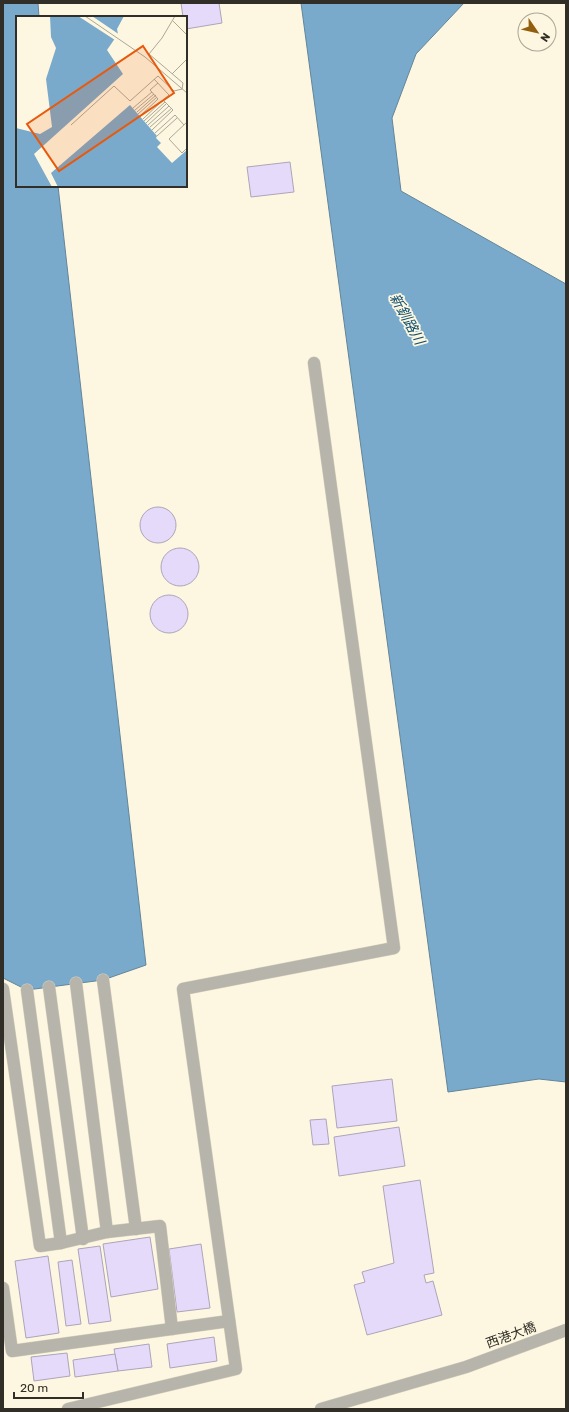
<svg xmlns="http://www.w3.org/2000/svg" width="569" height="1412" viewBox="0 0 569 1412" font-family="Rubik,'Noto Sans JP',sans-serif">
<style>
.water{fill:#79aacb;stroke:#63859a}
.building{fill:#e5daf9;stroke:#aca5b9}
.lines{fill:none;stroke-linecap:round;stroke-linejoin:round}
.service-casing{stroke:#d8d3bf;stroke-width:13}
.minor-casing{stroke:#d8d3bf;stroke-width:13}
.tertiary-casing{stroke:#d8d3bf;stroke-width:13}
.service{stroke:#b6b4ab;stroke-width:12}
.minor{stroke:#b6b4ab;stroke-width:12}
.tertiary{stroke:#b6b4ab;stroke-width:12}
.labels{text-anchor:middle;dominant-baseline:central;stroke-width:3.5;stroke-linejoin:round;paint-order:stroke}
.street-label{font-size:13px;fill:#302e26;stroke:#fdf7e1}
.water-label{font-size:14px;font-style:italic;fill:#114e6f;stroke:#fdf7e1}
.inset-road{fill:none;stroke:#aba796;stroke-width:1}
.view{fill:#e8590c;fill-opacity:0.15;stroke:#e8590c;stroke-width:2}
.inset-edge{fill:none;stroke:#302e26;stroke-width:2}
</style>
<rect width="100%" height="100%" fill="#fdf7e1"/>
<!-- water -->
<g class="water">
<polygon points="3,3 38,3 39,17 17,17 17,186 58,186 146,965 103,980 27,990 3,978"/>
<polygon points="301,3 464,3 416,54 392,118 401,191 566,284 566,1082 539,1079 448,1092"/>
</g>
<!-- building -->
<g class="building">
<polygon points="181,3 219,3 222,23 186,29 186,17 183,17"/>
<polygon points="290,162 294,192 251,197 247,167"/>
<circle cx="158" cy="525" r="18"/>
<circle cx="180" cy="567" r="19"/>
<circle cx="169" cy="614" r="19"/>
<polygon points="392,1079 397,1121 337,1128 332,1086"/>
<polygon points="326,1119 329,1144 313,1145 310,1120"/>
<polygon points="399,1127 405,1166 339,1176 334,1137"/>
<polygon points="420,1180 434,1273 424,1275 426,1283 433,1281 442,1315 367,1335 354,1285 365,1282 362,1272 394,1263 383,1186"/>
<polygon points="150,1237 158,1289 111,1297 103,1244"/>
<polygon points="201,1244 210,1308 177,1312 169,1249"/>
<polygon points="100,1246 111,1321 89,1324 78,1249"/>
<polygon points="48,1256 59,1333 26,1338 15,1261"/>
<polygon points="72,1260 81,1324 66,1326 58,1262"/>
<polygon points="214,1337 217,1361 170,1368 167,1344"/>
<polygon points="149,1344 152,1367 118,1371 114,1349"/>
<polygon points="67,1353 70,1376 34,1381 31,1357"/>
<polygon points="115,1354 118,1371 75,1377 73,1360"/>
</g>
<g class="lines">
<!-- service casing -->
<g class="service-casing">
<g id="service">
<polyline points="103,980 136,1229"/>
<polyline points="76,983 107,1232"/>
<polyline points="49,987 83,1239"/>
<polyline points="3,989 40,1246 61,1243 107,1232 160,1226 172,1329"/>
<polyline points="27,990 61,1243"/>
<polyline points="3,1288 12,1351 229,1321"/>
</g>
</g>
<!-- minor casing -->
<g class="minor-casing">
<polyline id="minor" points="68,1409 236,1369 183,989 394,948 314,363"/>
</g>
<!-- tertiary casing -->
<g class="tertiary-casing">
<polyline id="tertiary" points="321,1409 466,1367 566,1330"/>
</g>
<!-- service -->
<use href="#service" class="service"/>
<!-- minor -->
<use href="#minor" class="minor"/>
<!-- tertiary -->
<use href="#tertiary" class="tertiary"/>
</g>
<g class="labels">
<!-- street labels -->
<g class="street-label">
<text transform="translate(511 1335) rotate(-20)">西港大橋</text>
</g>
<!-- water labels -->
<g class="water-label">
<text transform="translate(407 319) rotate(61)">新釧路川</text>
</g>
</g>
<!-- overview -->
<g transform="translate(16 16)">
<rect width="171" height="171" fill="#fdf7e1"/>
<path d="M34,0H108L101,13L102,18L91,34L107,58L18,138L36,171H0V112L24,118L36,111L30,63L40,32L35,21ZM114,89L141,120L140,122L145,127L141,131L156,147L171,134V171H42L35,157Z" fill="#79aacb"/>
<path d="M62,0H76L104,19L99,24Z" fill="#fdf7e1"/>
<path class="inset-road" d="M69,0L129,41L171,77M157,5L171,19M156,58L171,43M117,92L136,76M119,94L138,78M121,96L140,79M122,98L141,81M123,101L142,83L134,74L142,67M127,103L147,84M128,105L149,86M171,106L153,123L166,137L171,132M130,107L150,88M55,109L98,70L114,85L142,60L158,75L166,73L167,67L133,38L146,22L159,0M132,109L153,90M134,111L156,92M136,114L157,94L147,84L153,79L138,63M139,117L159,99L168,109M141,120L161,102"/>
<path class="view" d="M127,30L158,77L43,155L11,108Z"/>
<rect width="171" height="171" class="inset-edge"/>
</g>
<!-- border -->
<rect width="569" height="1412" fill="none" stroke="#302e26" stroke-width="8"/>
<!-- north arrow -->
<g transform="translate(537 32) rotate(124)"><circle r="19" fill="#fdf7e1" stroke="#aba796"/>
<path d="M0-3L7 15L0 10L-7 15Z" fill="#915f0e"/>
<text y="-6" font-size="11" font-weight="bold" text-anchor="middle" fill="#302e26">N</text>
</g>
<!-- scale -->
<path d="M14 1392v6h69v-6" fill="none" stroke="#302e26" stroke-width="2"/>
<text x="20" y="1392" font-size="12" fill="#302e26" stroke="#fdf7e1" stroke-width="3" paint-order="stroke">20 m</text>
</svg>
